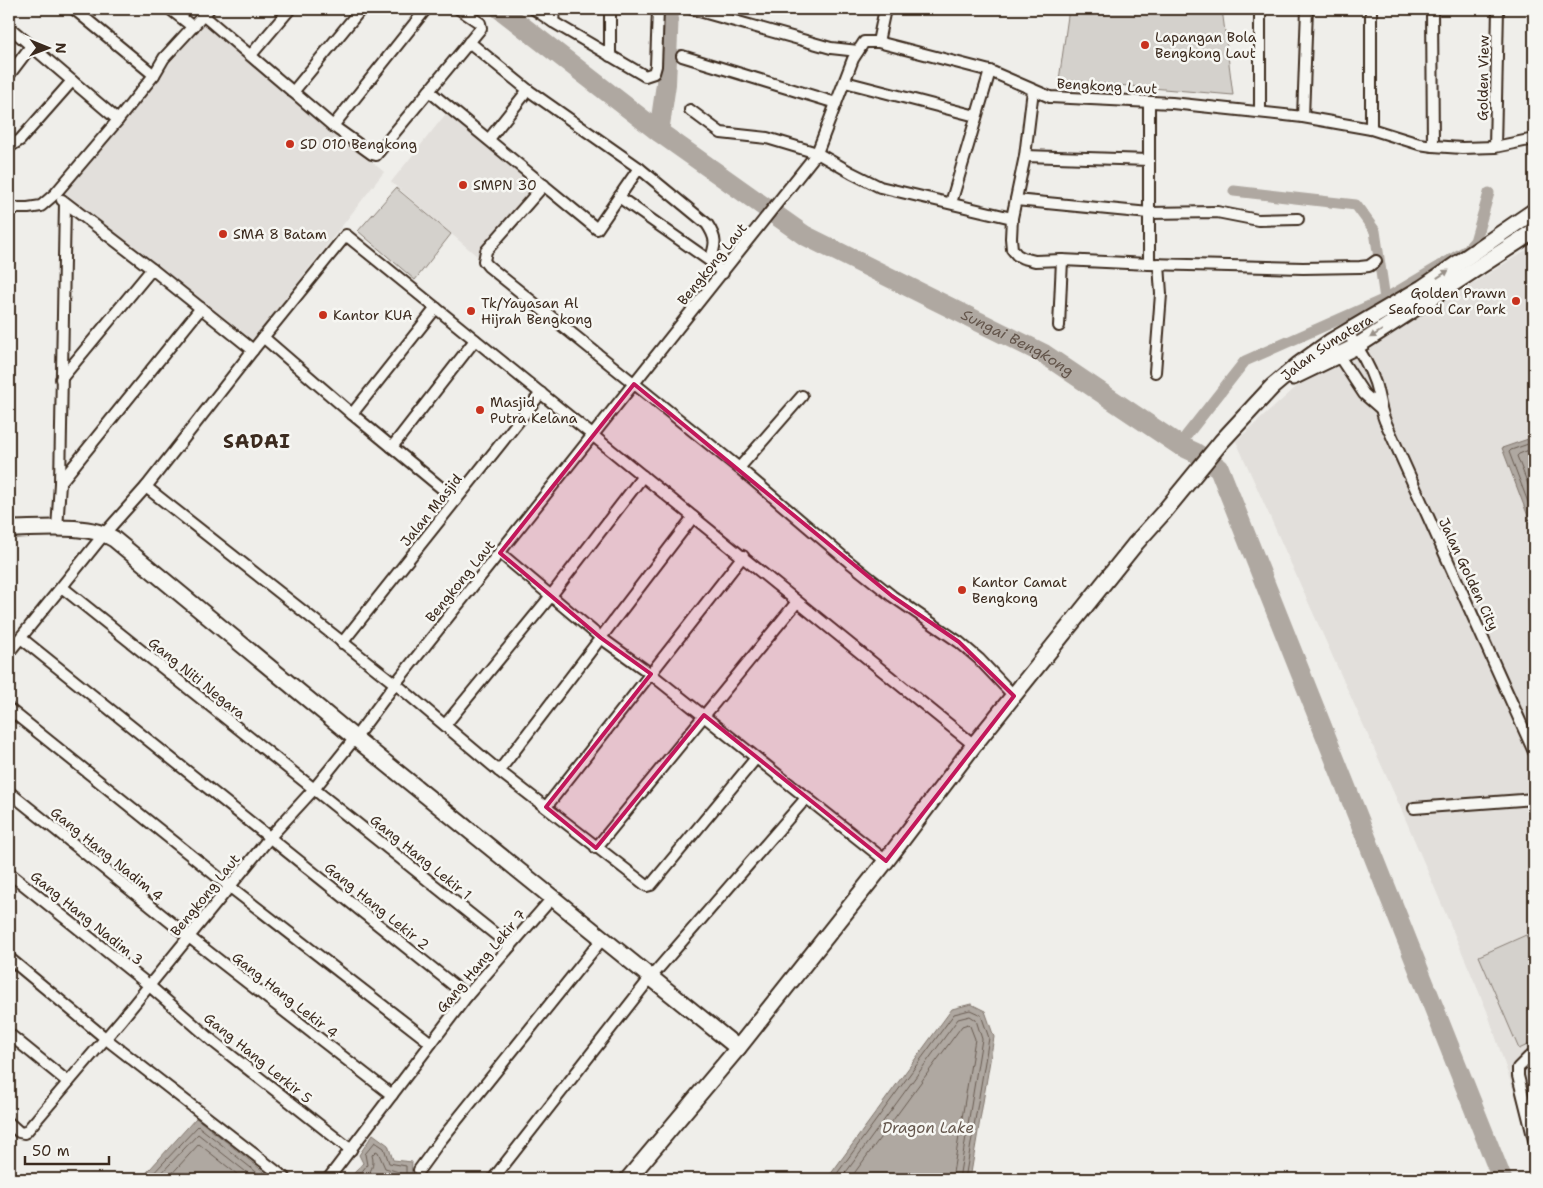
<svg xmlns="http://www.w3.org/2000/svg" width="1543" height="1188" viewBox="0 0 1543 1188" font-family="'Shantell Sans',sans-serif">
<style>
.built{fill:#e2dfdb}
.green{fill:#d4d1cc;stroke:#887e75}
.water{fill:#afa8a1;stroke:#81766d}
.lines{fill:none;stroke-linecap:round;stroke-linejoin:round}
.shore{stroke:#695c52;stroke-width:1}
.canal{stroke:#afa8a1;stroke-width:11}
.river{stroke:#afa8a1;stroke-width:20}
.street-casing{stroke:#3b2a1e;stroke-width:14}
.secondary-casing{stroke:#3b2a1e;stroke-width:19}
.street{stroke:#f6f6f2;stroke-width:10}
.secondary{stroke:#f6f6f2;stroke-width:15}
.oneway{fill:#989088}
.marked{fill:#c2185b;fill-opacity:0.2;stroke:#c2185b;stroke-width:4;stroke-linejoin:round}
.poi-dot{fill:#c8321e;stroke:#f6f6f2;stroke-width:2}
.labels{text-anchor:middle;dominant-baseline:central;stroke-width:5;stroke-linejoin:round;paint-order:stroke}
.poi-label{font-size:14px;fill:#3b2a1e;stroke:#f6f6f2;text-anchor:start}
.street-label{font-size:14px;fill:#3b2a1e;stroke:#f6f6f2}
.water-label{font-size:15px;font-style:italic;fill:#64564c;stroke:#f6f6f2}
.district-label{font-size:19px;font-weight:bold;letter-spacing:1px;fill:#3b2a1e;stroke:#f6f6f2}
</style>
<rect width="100%" height="100%" fill="#efeeea"/>
<filter id="ink" filterUnits="userSpaceOnUse"><feTurbulence type="fractalNoise" baseFrequency=".02" numOctaves="2"/><feDisplacementMap in="SourceGraphic" scale="10" xChannelSelector="R" yChannelSelector="G"/><feConvolveMatrix kernelMatrix="1 2 1 2 8 2 1 2 1" color-interpolation-filters="sRGB"/></filter>
<g filter="url(#ink)">
<!-- built -->
<g class="built">
<polygon points="205,20 384,172 253,340 65,193"/>
<polygon points="449,110 535,188 477,256 391,182"/>
<polygon points="1534,245 1534,1152 1487,1011 1402,811 1236,441 1304,380 1472,284"/>
</g>
<!-- green -->
<g class="green">
<polygon points="1069,9 1222,9 1233,95 1059,80"/>
<polygon points="396,188 451,234 415,280 358,231"/>
<polygon points="1526,935 1534,954 1534,1042 1519,1049 1479,956"/>
</g>
<!-- water -->
<g class="water">
<polygon points="1534,437 1534,532 1502,448"/>
<polygon points="971,1004 985,1011 994,1037 970,1179 827,1179 952,1009"/>
<polygon points="196,1118 273,1179 141,1179"/>
<polygon points="373,1134 388,1145 393,1160 412,1162 411,1179 349,1179 363,1163 359,1155"/>
</g>
<g class="lines">
<!-- shore -->
<g class="shore">
<polyline points="1534,442 1511,450 1509,452 1534,518"/>
<polyline points="1534,448 1519,454 1517,456 1534,500"/>
<polyline points="148,1179 198,1126 265,1179"/>
<polyline points="156,1179 198,1134 255,1179"/>
<polyline points="167,1179 199,1144 243,1179"/>
<polyline points="356,1179 367,1165 365,1154 375,1142 384,1148 389,1163 406,1166 406,1179"/>
<path d="M364,1179C371,1171 375,1166 372,1155L376,1151L378,1152L385,1168L399,1172L400,1179"/>
<polyline points="833,1179 954,1014 970,1010 981,1015 989,1038 965,1179"/>
<polyline points="841,1179 958,1019 970,1016 976,1020 982,1039 959,1179"/>
<polyline points="850,1179 962,1026 968,1024 970,1026 975,1039 952,1179"/>
</g>
<!-- canal -->
<g class="canal">
<polyline points="1385,299 1467,250 1475,241 1489,193"/>
<polyline points="1179,445 1245,361 1385,299 1375,231 1356,205 1234,191"/>
</g>
<!-- river -->
<g class="river">
<path id="s1" d="M500,9L659,132L804,235L1044,354L1179,445L1194,452L1219,468L1502,1179"/>
<polyline points="659,132 666,84 669,9"/>
</g>
<!-- street casing -->
<g class="street-casing">
<g id="street">
<polyline points="74,9 154,75"/>
<polyline points="170,9 193,27"/>
<polyline points="534,9 553,22 554,9"/>
<polyline points="692,9 831,48 858,51"/>
<polyline points="1260,9 1260,112"/>
<polyline points="1432,9 1433,146"/>
<polyline points="204,16 333,126 372,154 376,155 481,28 480,23 459,9"/>
<polyline points="553,22 645,76 654,73 656,66 658,9"/>
<polyline points="9,27 118,120"/>
<path d="M469,42L528,90L639,168L707,224C717,239 716,244 710,261"/>
<polyline points="878,42 885,9"/>
<polyline points="251,55 290,9"/>
<polyline points="610,56 610,9"/>
<polyline points="682,56 836,103"/>
<polyline points="9,75 31,46"/>
<polyline points="845,82 976,116"/>
<polyline points="1033,90 1025,156 1012,218 1011,238 1012,249 1017,255 1023,258 1035,261 1062,260 1149,264 1303,268 1360,267 1369,266 1376,261"/>
<polyline points="429,91 597,229 639,168"/>
<polyline points="293,92 361,9"/>
<polyline points="1149,102 1149,264"/>
<polyline points="690,110 721,133 767,138 817,153 852,173 880,187 1012,218"/>
<polyline points="1303,117 1307,9"/>
<polyline points="333,126 426,9"/>
<polyline points="1371,129 1371,9"/>
<polyline points="489,139 528,90"/>
<polyline points="9,147 20,140 72,81"/>
<polyline points="1495,147 1498,9"/>
<polyline points="1025,156 1149,160"/>
<polyline points="544,185 486,251 484,261 488,266 739,468 848,561 892,596 959,642 979,659 1014,696"/>
<polyline points="619,197 710,261 723,273"/>
<polyline points="62,200 152,269 253,350"/>
<polyline points="1016,200 1149,213 1217,212 1258,220 1298,219"/>
<polyline points="951,203 990,71"/>
<polyline points="9,208 28,208 41,206 55,194 118,120 154,75 164,58 209,9"/>
<polyline points="1059,326 1062,260"/>
<path d="M1347,332C1358,347 1369,365 1375,383C1379,396 1380,409 1385,421L1534,752"/>
<polyline points="263,337 352,414 456,500"/>
<polyline points="1335,350 1364,394 1380,408"/>
<polyline points="1155,372 1161,294 1159,264"/>
<polyline points="61,379 152,269"/>
<polyline points="352,414 436,308"/>
<polyline points="392,447 475,340"/>
<polyline points="739,468 802,396"/>
<polyline points="60,483 201,308"/>
<polyline points="146,487 403,690 499,771 647,886 651,885 756,758"/>
<polyline points="57,529 60,483 65,203"/>
<polyline points="500,553 601,638 651,674 886,861"/>
<polyline points="63,588 510,946"/>
<polyline points="21,638 467,996"/>
<polyline points="342,643 541,393"/>
<polyline points="9,652 105,533 146,487 253,350 346,235 974,745"/>
<polyline points="9,709 229,886 431,1043"/>
<polyline points="445,725 550,597 643,476"/>
<polyline points="499,771 693,517"/>
<polyline points="9,792 189,937 392,1095"/>
<polyline points="546,807 743,556"/>
<polyline points="1414,808 1534,799"/>
<polyline points="596,848 797,602"/>
<polyline points="9,873 145,982 215,1043 351,1150"/>
<polyline points="9,958 110,1042 286,1179"/>
<polyline points="9,1034 68,1082"/>
<polyline points="1534,1056 1529,1057 1518,1068 1518,1076 1534,1140"/>
<polyline points="9,1123 19,1132 24,1133 26,1132 122,1019 270,837 314,789 355,738 395,684 817,153 853,59 864,42 878,42 990,71 1050,97 1172,103 1303,117 1371,129 1419,144 1433,146 1462,148 1495,147 1534,139"/>
<polyline points="419,1170 440,1141 603,938"/>
<polyline points="328,1179 467,996 553,897"/>
<polyline points="493,1179 651,977 807,797"/>
</g>
</g>
<!-- secondary casing -->
<g class="secondary-casing">
<g id="secondary">
<polyline points="1293,377 1357,346 1534,231"/>
<path d="M9,529C39,529 88,523 114,539L355,738L738,1048"/>
<path id="s2" d="M628,1179L738,1048L886,861L974,745L1136,543L1163,513L1222,441L1272,387L1298,365L1330,342L1422,288L1534,211"/>
</g>
</g>
<!-- street -->
<use href="#street" class="street"/>
<!-- secondary -->
<use href="#secondary" class="secondary"/>
</g>
<!-- one-way arrows -->
<defs><path id="oneway-solid" d="M-6-.8H1V-3.2L6.5 0L1 3.2V.8H-6Z" transform="scale(1.25)"/></defs>
<g class="oneway">
<use href="#oneway-solid" transform="translate(1443 274) rotate(-34)"/>
<use href="#oneway-solid" transform="translate(1376 334) rotate(148)"/>
</g>
</g>
<!-- marked area -->
<path class="marked" d="M634,384L892,596L959,642L1014,696L886,861L704,715L596,848L546,807L651,674L601,638L500,553Z"/>
<!-- markers -->
<g class="poi-dot">
<circle cx="1145" cy="45" r="5"/>
<circle cx="290" cy="144" r="5"/>
<circle cx="463" cy="185" r="5"/>
<circle cx="223" cy="234" r="5"/>
<circle cx="1516" cy="301" r="5"/>
<circle cx="471" cy="311" r="5"/>
<circle cx="323" cy="315" r="5"/>
<circle cx="480" cy="410" r="5"/>
<circle cx="962" cy="590" r="5"/>
</g>
<g class="labels">
<!-- poi labels -->
<g class="poi-label">
<text x="1155" y="37">Lapangan Bola<tspan x="1155" dy="16">Bengkong Laut</tspan></text>
<text x="300" y="144">SD 010 Bengkong</text>
<text x="473" y="185">SMPN 30</text>
<text x="233" y="234">SMA 8 Batam</text>
<text x="1506" y="293" text-anchor="end">Golden Prawn<tspan x="1506" dy="16">Seafood Car Park</tspan></text>
<text x="481" y="303">Tk/Yayasan Al<tspan x="481" dy="16">Hijrah Bengkong</tspan></text>
<text x="333" y="315">Kantor KUA</text>
<text x="490" y="402">Masjid<tspan x="490" dy="16">Putra Kelana</tspan></text>
<text x="972" y="582">Kantor Camat<tspan x="972" dy="16">Bengkong</tspan></text>
</g>
<!-- street labels -->
<g class="street-label">
<text transform="translate(1483 78) rotate(-89)">Golden View</text>
<text transform="translate(1107 86) rotate(3)">Bengkong Laut</text>
<text transform="translate(712 264) rotate(-51)">Bengkong Laut</text>
<text stroke="none"><textPath href="#s2" startOffset="1089">Jalan Sumatera</textPath></text>
<text transform="translate(431 510) rotate(-51)">Jalan Masjid</text>
<text transform="translate(1469 574) rotate(65)">Jalan Golden City</text>
<text transform="translate(460 581) rotate(-51)">Bengkong Laut</text>
<text transform="translate(197 678) rotate(39)">Gang Niti Negara</text>
<text transform="translate(107 854) rotate(39)">Gang Hang Nadim 4</text>
<text transform="translate(421 857) rotate(39)">Gang Hang Lekir 1</text>
<text transform="translate(205 895) rotate(-51)">Bengkong Laut</text>
<text transform="translate(377 906) rotate(39)">Gang Hang Lekir 2</text>
<text transform="translate(87 918) rotate(39)">Gang Hang Nadim 3</text>
<text transform="translate(481 961) rotate(-50)">Gang Hang Lekir 7</text>
<text transform="translate(285 995) rotate(38)">Gang Hang Lekir 4</text>
<text transform="translate(258 1058) rotate(39)">Gang Hang Lerkir 5</text>
</g>
<!-- water labels -->
<g class="water-label">
<text stroke="none"><textPath href="#s1" startOffset="618">Sungai Bengkong</textPath></text>
<text x="928" y="1128">Dragon Lake</text>
</g>
<!-- district labels -->
<g class="district-label">
<text x="257" y="441">SADAI</text>
</g>
</g>
<!-- margin -->
<rect width="1543" height="1188" fill="none" stroke="#f6f6f2" stroke-width="30"/>
<rect x="15" y="15" width="1513" height="1158" fill="none" stroke="#3b2a1e" stroke-width="2" filter="url(#ink)"/>
<!-- north arrow -->
<g transform="translate(48 48) rotate(91)" stroke="#f6f6f2" stroke-width="4" paint-order="stroke">
<path d="M0-4L9 19L0 12L-9 19Z" fill="#3b2a1e"/>
<text y="-8" font-size="14" font-weight="bold" text-anchor="middle" fill="#3b2a1e">N</text>
</g>
<!-- scale -->
<path d="M25 1156v8h84v-8" fill="none" stroke="#3b2a1e" stroke-width="2.5"/>
<text x="32" y="1156" font-size="15" fill="#3b2a1e" stroke="#f6f6f2" stroke-width="4" paint-order="stroke">50 m</text>
</svg>
